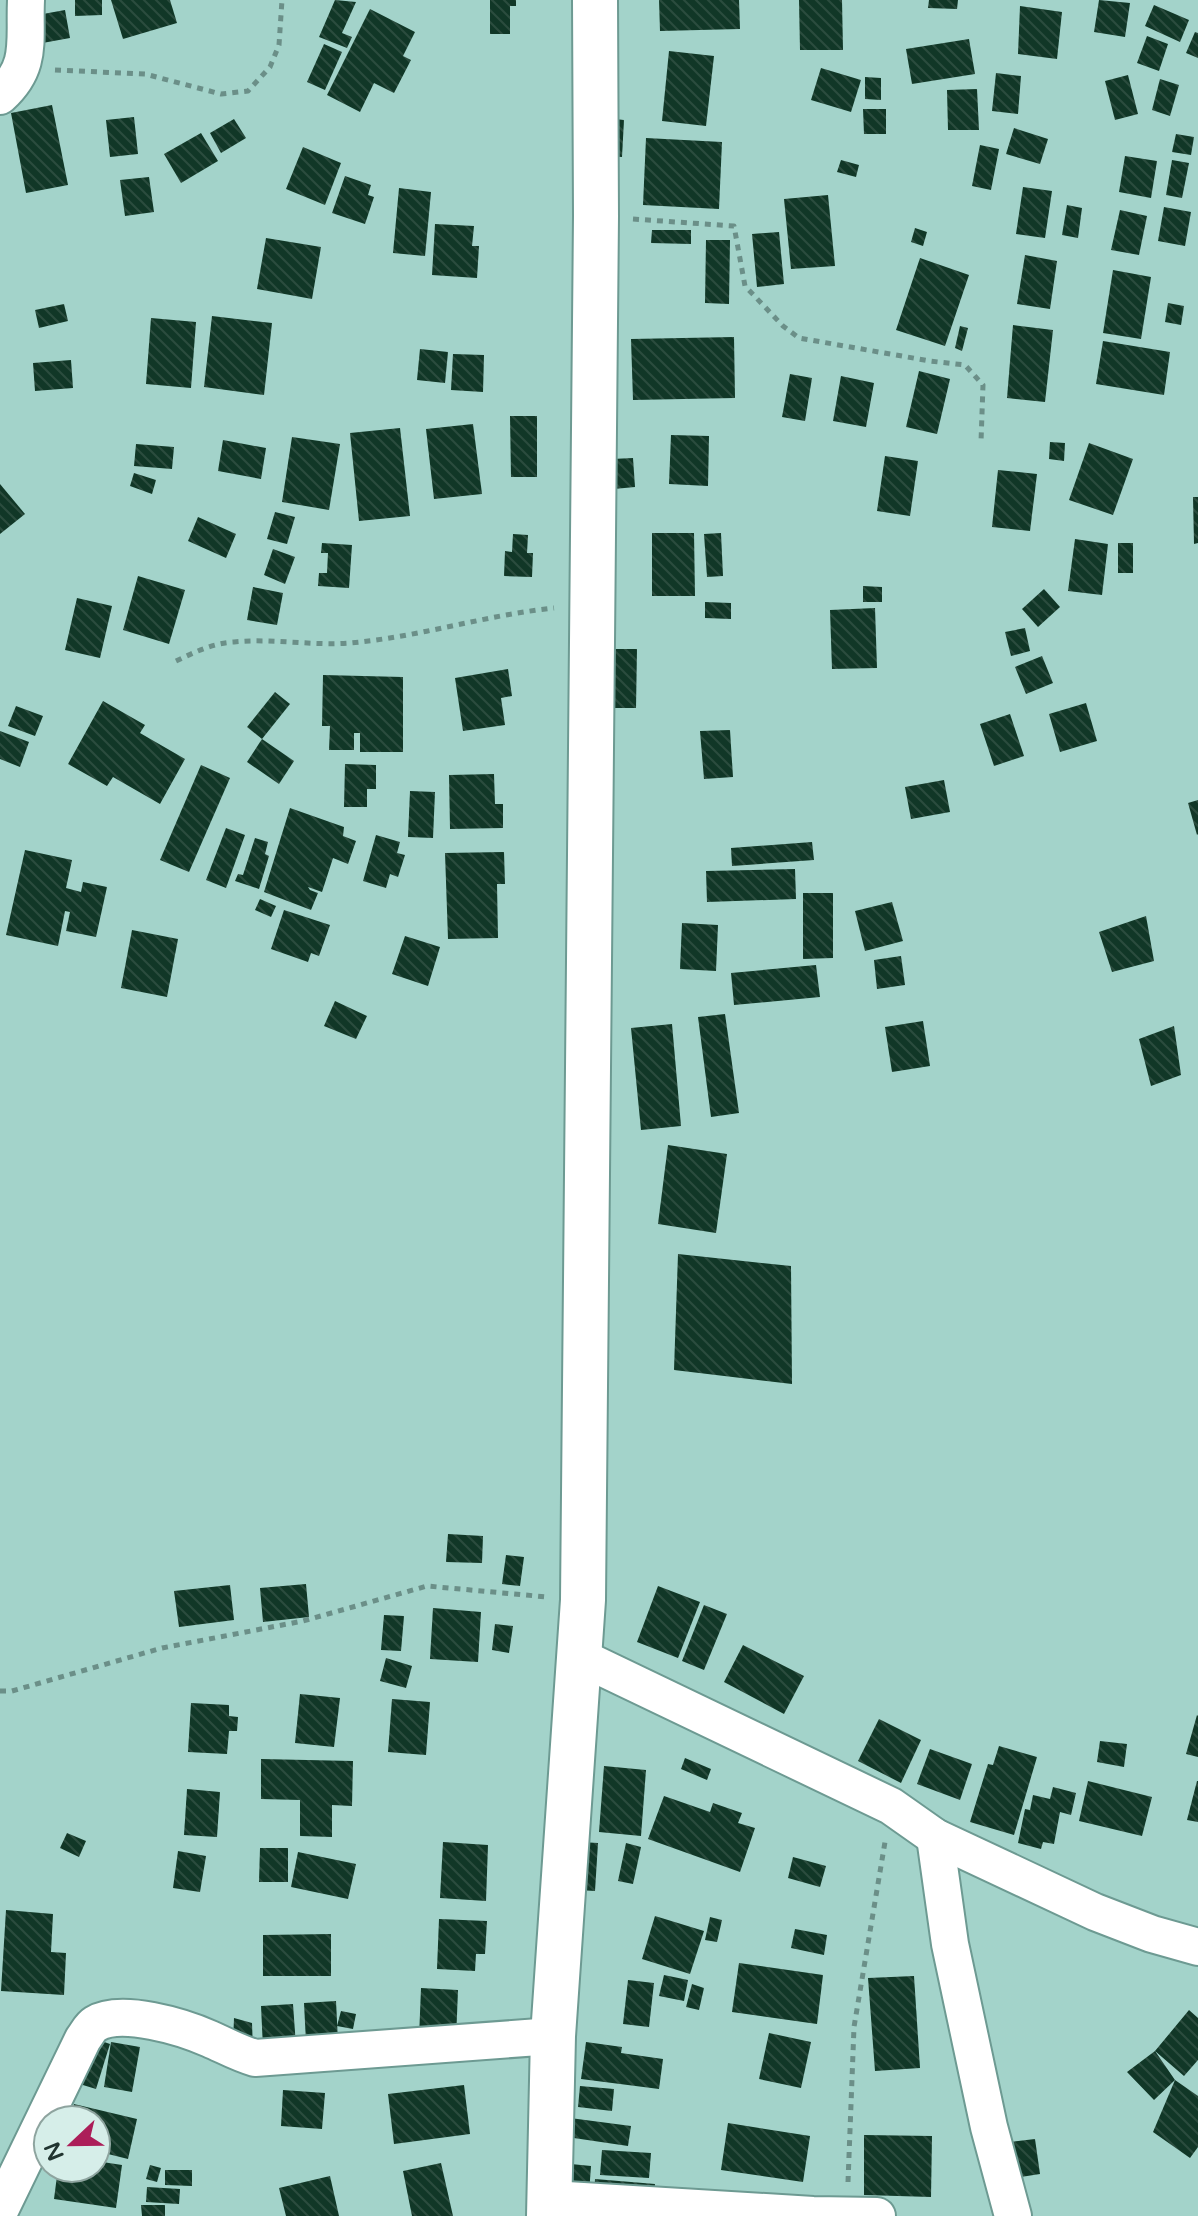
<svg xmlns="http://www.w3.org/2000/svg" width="1198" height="2216" viewBox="0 0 1198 2216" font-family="'Varela Round',sans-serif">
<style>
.building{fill:url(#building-back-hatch)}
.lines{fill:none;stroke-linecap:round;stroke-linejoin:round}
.street-casing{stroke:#6d9a92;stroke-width:40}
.secondary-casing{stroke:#6d9a92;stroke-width:48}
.path{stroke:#6b8f88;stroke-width:5;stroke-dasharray:6 6;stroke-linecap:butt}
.street{stroke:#fff;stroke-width:36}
.secondary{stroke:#fff;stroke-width:44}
</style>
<defs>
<pattern id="building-back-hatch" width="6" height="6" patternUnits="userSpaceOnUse" patternTransform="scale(2)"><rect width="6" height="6" fill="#113727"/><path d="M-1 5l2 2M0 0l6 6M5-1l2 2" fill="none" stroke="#2b4c3e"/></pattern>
</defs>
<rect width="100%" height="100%" fill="#a3d3ca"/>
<!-- building -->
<g class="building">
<polygon points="75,0 102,0 102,15 75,16"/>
<polygon points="111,0 170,0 177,23 123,39"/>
<polygon points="335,0 356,2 342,33 352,37 347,48 319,37"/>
<polygon points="490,0 516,0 516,6 510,6 510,34 490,34"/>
<polygon points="659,0 739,0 740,29 660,31"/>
<polygon points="799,0 842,0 843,50 800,50"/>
<polygon points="929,0 958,0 957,9 928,8"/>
<polygon points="1099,0 1130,3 1125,37 1094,32"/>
<polygon points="1154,5 1189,20 1180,42 1145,26"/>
<polygon points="1020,6 1062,12 1057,59 1018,54"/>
<polygon points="370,9 415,32 403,56 411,60 394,93 374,83 360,112 327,95"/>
<polygon points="65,10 70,38 37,44 32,16"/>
<polygon points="1195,32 1198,33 1198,58 1186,53"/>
<polygon points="1147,36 1168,44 1159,71 1137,63"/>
<polygon points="969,39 975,74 912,84 906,49"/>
<polygon points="324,44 342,52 325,90 307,82"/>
<polygon points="669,51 714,56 706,126 662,121"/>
<polygon points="821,68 861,80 851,112 811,100"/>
<polygon points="996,73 1021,76 1018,114 992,111"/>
<polygon points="1128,75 1138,114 1115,120 1105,81"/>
<polygon points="865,77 881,78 881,100 865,99"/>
<polygon points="1160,79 1179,85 1170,116 1152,110"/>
<polygon points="977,89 979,130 948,130 947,90"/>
<polygon points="52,105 68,185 26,193 11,113"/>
<polygon points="863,109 886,109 886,134 864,134"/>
<polygon points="134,117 138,154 110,157 106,120"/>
<polygon points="606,118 624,120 622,157 604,156"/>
<polygon points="234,119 246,138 221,153 210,133"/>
<polygon points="1014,128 1048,139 1040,164 1006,154"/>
<polygon points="201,133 218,161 181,183 164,154"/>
<polygon points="1176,134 1194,137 1191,155 1172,152"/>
<polygon points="646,138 722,142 719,209 643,205"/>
<polygon points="980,145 999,149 991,190 972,186"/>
<polygon points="303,147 341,163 325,205 286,189"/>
<polygon points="1125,156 1157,161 1151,198 1119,192"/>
<polygon points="841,160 859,165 856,177 837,172"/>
<polygon points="1172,160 1189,163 1182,198 1166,195"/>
<polygon points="345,176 371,185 368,195 374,197 365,224 332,213"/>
<polygon points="149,177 154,212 125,216 120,180"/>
<polygon points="1023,187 1052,191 1045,238 1016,234"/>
<polygon points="399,188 431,192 425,256 393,253"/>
<polygon points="828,195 835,266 791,269 784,199"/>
<polygon points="1067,205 1082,208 1078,238 1062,235"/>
<polygon points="1164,207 1191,212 1185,246 1158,241"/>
<polygon points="1120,210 1147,216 1139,255 1111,250"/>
<polygon points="435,224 474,226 472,246 479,246 477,278 432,275"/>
<polygon points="915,228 927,232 923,246 911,242"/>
<polygon points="652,230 691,230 691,244 651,243"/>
<polygon points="779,232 784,284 757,287 752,234"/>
<polygon points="266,238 321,247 312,299 257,289"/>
<polygon points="706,240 730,240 729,304 705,303"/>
<polygon points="1025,255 1057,261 1050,309 1017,304"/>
<polygon points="920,258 969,275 945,346 896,330"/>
<polygon points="1113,270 1151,277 1141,339 1103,333"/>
<polygon points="1168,303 1184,306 1181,325 1165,322"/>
<polygon points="64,304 68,321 39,328 35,310"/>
<polygon points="212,316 272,323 264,395 204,387"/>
<polygon points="151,318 196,322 191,388 146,384"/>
<polygon points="1013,325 1053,330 1045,402 1007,398"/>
<polygon points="960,326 968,328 962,351 955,348"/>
<polygon points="734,337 735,398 633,400 631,339"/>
<polygon points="1103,341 1170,352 1164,395 1096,384"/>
<polygon points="420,349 448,352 445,383 417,380"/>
<polygon points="453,354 484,355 483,392 451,390"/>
<polygon points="71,360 73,388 35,391 33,363"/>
<polygon points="919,371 950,379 937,434 906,427"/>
<polygon points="790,374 812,378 805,421 782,417"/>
<polygon points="841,376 874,383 866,427 833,421"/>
<polygon points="510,416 537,416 537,477 511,477"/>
<polygon points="473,424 482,494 434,499 426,429"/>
<polygon points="400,428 410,516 359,521 350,433"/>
<polygon points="671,435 709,436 708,486 669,484"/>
<polygon points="292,437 340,444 329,510 282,502"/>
<polygon points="223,440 266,448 261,479 218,471"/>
<polygon points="1050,442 1065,443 1064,461 1049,459"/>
<polygon points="1089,443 1133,459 1113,515 1069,500"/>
<polygon points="136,444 174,447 172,469 134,466"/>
<polygon points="885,456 918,461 910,516 877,511"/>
<polygon points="633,458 635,487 614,489 612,459"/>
<polygon points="998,470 1037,474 1030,531 992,527"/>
<polygon points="134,473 156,480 152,494 130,486"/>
<polygon points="0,484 25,514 0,534"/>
<polygon points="1193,497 1198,497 1198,543 1194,544"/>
<polygon points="275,512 295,517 287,544 267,539"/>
<polygon points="198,517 236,534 226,558 188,541"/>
<polygon points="652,533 694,533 695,596 652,596"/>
<polygon points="721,533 723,576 707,577 704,534"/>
<polygon points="513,534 528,535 527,553 533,553 532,577 504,576 505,551 512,552"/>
<polygon points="1075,539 1108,544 1102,595 1068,591"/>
<polygon points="322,543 352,545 349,588 318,586 319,573 327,573 328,553 321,553"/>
<rect x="1118" y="543" width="15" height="30"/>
<polygon points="273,549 295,557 285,584 264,575"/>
<polygon points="138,576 185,590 169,644 123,630"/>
<polygon points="863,586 882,587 882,602 863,602"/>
<polygon points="253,587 283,593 277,625 247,620"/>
<polygon points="1044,589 1060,607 1038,627 1022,609"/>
<polygon points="77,598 112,606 100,658 65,650"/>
<polygon points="705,602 731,603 731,619 705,618"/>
<polygon points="875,608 877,668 832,669 830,610"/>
<polygon points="1025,628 1030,651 1011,656 1005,632"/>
<polygon points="610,649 637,649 636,708 609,708"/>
<polygon points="1042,656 1053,683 1026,694 1015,667"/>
<polygon points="508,669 512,696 501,698 505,725 463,731 455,678"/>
<polygon points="323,675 403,677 403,752 360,752 360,733 354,733 354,750 329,750 330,726 322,726"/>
<polygon points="275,692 290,704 262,739 247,727"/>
<polygon points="103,701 145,725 140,733 185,759 160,804 113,777 107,786 68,764"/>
<polygon points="1086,703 1097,741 1060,752 1049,714"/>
<polygon points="16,706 43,716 35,736 8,726"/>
<polygon points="1010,714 1024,756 994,766 980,724"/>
<polygon points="730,730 733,777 704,779 700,731"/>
<polygon points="0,731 29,742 20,767 0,759"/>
<polygon points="262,739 294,761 279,784 247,762"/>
<polygon points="345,764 376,765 376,789 367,789 367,807 344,807"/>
<polygon points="201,765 230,778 189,872 160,860"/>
<polygon points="494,774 495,804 503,804 503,828 450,829 449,775"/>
<polygon points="944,780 950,812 911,819 905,787"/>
<polygon points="410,791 435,792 433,838 408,837"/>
<polygon points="1198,800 1198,834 1197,835 1188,803"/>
<polygon points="290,808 344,827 343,836 356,841 348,864 333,858 322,892 308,887 310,890 318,893 311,910 264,892"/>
<polygon points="226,828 245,835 226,888 206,880"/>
<polygon points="376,835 400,842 397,853 405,855 398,877 390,874 386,888 363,881"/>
<polygon points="255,838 268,842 265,854 269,856 259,889 235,881 238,874 243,875"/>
<polygon points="812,842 814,860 732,866 731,848"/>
<polygon points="25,850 72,860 66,888 81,892 83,882 107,887 96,937 66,931 70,912 65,911 58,946 6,935"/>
<polygon points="504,852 505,884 497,884 498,938 448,939 445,853"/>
<polygon points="795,869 796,899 707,902 706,871"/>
<polygon points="803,893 833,893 833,958 803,959"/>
<polygon points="260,899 276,906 271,917 255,910"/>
<polygon points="892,902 903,941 865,951 855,911"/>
<polygon points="284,910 330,925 319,956 311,953 308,962 271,949"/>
<polygon points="1146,916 1154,961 1112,972 1099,932"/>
<polygon points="682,923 718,925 716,971 680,969"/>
<polygon points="132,930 178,939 167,997 121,988"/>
<polygon points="405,936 440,947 428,986 392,974"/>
<polygon points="901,956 905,985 877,989 874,960"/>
<polygon points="816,965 820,997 734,1005 731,973"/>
<polygon points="335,1001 367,1016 356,1039 324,1026"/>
<polygon points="725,1014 739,1113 711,1117 698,1017"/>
<polygon points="923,1021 930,1066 892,1072 885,1027"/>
<polygon points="672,1024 681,1126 641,1130 631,1028"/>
<polygon points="1174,1026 1181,1075 1151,1086 1139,1039"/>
<polygon points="668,1145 727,1154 716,1233 658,1224"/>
<polygon points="678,1254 791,1266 792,1384 674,1370"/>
<polygon points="448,1534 483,1536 482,1563 446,1562"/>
<polygon points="506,1555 524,1557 520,1586 502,1584"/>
<polygon points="306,1584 309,1617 263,1622 260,1588"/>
<polygon points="230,1585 234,1620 179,1627 174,1591"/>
<polygon points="658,1586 700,1602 678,1658 637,1642"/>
<polygon points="704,1605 727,1614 704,1670 682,1661"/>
<polygon points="433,1608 481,1612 478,1662 430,1659"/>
<polygon points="384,1615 404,1616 401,1651 381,1650"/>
<polygon points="495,1624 513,1626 509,1653 492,1650"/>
<polygon points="743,1645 804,1676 784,1714 724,1682"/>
<polygon points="386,1658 412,1666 406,1688 380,1681"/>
<polygon points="300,1694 340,1698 334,1747 295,1743"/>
<polygon points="392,1699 430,1702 426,1755 388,1752"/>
<polygon points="191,1703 229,1705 229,1716 238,1717 237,1731 229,1731 227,1754 188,1752"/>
<polygon points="1197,1715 1198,1716 1198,1757 1186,1754"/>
<polygon points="879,1719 921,1740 901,1783 858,1761"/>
<polygon points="1100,1741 1127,1744 1124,1767 1097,1762"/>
<polygon points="999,1746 1037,1757 1014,1835 970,1822 988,1764 993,1765"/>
<polygon points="930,1749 972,1764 960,1800 917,1784"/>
<polygon points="685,1758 711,1769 707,1780 681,1769"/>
<polygon points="261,1759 353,1761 352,1806 332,1805 332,1837 300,1836 300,1800 261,1799"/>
<polygon points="604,1766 646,1770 641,1836 599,1832"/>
<polygon points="1088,1781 1152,1797 1142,1836 1079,1821"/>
<polygon points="1197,1781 1198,1781 1198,1822 1187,1820"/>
<polygon points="1053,1787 1076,1793 1071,1815 1060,1812 1054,1844 1043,1842 1041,1849 1018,1843 1025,1809 1030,1810 1033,1795 1050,1799"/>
<polygon points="187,1789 220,1792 217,1837 184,1835"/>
<polygon points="664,1796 710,1812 713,1803 742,1813 738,1823 755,1828 740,1872 648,1839"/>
<polygon points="67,1833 86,1841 79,1857 60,1848"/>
<polygon points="443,1842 488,1845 486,1901 440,1898"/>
<polygon points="581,1842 598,1843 595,1891 578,1890"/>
<polygon points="626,1843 641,1847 633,1884 618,1881"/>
<polygon points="260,1848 288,1848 288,1882 259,1882"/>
<polygon points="178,1851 206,1856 200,1892 173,1888"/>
<polygon points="298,1852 356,1864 348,1899 291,1887"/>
<polygon points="793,1857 826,1866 820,1887 788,1878"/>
<polygon points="6,1910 53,1914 51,1952 66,1953 64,1995 1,1991"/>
<polygon points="655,1916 704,1931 690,1974 642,1959"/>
<polygon points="710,1917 722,1920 717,1942 705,1940"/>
<polygon points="439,1919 487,1921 485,1954 476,1954 475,1971 437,1969"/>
<polygon points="795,1929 827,1935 824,1955 791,1948"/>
<polygon points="331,1934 331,1976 263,1976 263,1935"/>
<polygon points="739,1963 823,1975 817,2024 732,2012"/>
<polygon points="664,1975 688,1980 684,2001 659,1996"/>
<polygon points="914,1976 920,2068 875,2071 868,1978"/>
<polygon points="628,1980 654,1983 649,2027 623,2024"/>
<polygon points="692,1984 704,1988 699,2010 686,2007"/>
<polygon points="421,1988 458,1990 456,2040 419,2038"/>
<polygon points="336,2001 338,2041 306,2042 304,2003"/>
<polygon points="293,2004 296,2046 263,2048 261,2006"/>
<polygon points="1189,2010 1198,2018 1198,2060 1184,2076 1155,2051 1175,2080 1154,2100 1127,2072 1155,2051"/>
<polygon points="341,2011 356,2014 353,2029 337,2026"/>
<polygon points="234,2018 252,2023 253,2051 233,2044"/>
<polygon points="769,2033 811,2042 801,2088 759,2079"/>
<polygon points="87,2036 110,2044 96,2089 73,2082"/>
<polygon points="111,2042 140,2047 132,2092 104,2087"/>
<polygon points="586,2042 622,2047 621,2053 663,2059 659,2089 581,2079"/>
<polygon points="1175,2080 1198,2096 1198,2147 1190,2158 1153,2132"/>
<polygon points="464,2085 470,2134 394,2144 388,2094"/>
<polygon points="580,2086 614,2089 612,2111 578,2107"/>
<polygon points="283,2090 325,2093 322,2129 281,2126"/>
<polygon points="74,2104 137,2119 128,2159 96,2151 96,2120 70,2120"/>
<polygon points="570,2118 631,2126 628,2146 567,2137"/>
<polygon points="728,2123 810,2136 803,2182 721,2170"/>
<polygon points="864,2135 932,2136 931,2197 864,2195"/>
<polygon points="1035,2139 1040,2174 1007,2179 1002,2143"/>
<polygon points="602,2150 651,2153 649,2178 600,2175"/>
<polygon points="96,2161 122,2165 116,2208 54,2199 58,2168 96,2168"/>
<polygon points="441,2163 453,2216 412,2216 403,2171"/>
<polygon points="561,2163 591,2166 589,2194 559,2190"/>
<polygon points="150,2165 161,2168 157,2182 146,2179"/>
<polygon points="165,2170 192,2170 192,2186 165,2185"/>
<polygon points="330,2176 339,2216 286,2216 279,2188"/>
<polygon points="595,2179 655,2184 653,2202 594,2197"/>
<polygon points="147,2187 180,2189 179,2204 146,2202"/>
<polygon points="141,2205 165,2205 165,2216 142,2216"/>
</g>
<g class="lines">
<!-- street casing -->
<g class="street-casing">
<g id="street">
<path d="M0,96C33,66 24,41 26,0"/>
<polyline points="580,1657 891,1806 935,1837 1095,1912 1152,1934 1198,1947"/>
<polyline points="935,1837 950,1944 989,2127 1013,2216"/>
<polyline points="550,2199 813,2215 877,2216"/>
<path d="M0,2210L83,2039C87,2034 90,2027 95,2024C121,2008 183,2027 210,2039C226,2046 238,2053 255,2058L553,2036"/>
</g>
</g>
<!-- secondary casing -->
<g class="secondary-casing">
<polyline id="secondary" points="549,2216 553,2036 583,1600 596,216 595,0"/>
</g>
<!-- path -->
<g class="path">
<polyline points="55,70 145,74 221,94 248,91 270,67 279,45 282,0"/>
<polyline points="633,219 734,226 745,286 783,326 799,338 930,361 965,365 983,385 981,442"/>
<path d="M176,661C195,652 213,643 234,642C272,638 312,646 350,643C419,637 486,615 554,608"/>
<polyline points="0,1691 12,1691 162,1648 303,1621 427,1586 547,1597"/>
<polyline points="848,2182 854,2027 885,1842"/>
</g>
<!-- street -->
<use href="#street" class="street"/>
<!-- secondary -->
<use href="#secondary" class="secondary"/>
</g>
<!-- north arrow -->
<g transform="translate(72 2144) rotate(248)"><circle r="38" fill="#d6eee9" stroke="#8ea49f" stroke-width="2"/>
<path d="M0-6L14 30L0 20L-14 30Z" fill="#ac1e59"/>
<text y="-12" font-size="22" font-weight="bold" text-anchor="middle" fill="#213430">N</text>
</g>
</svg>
